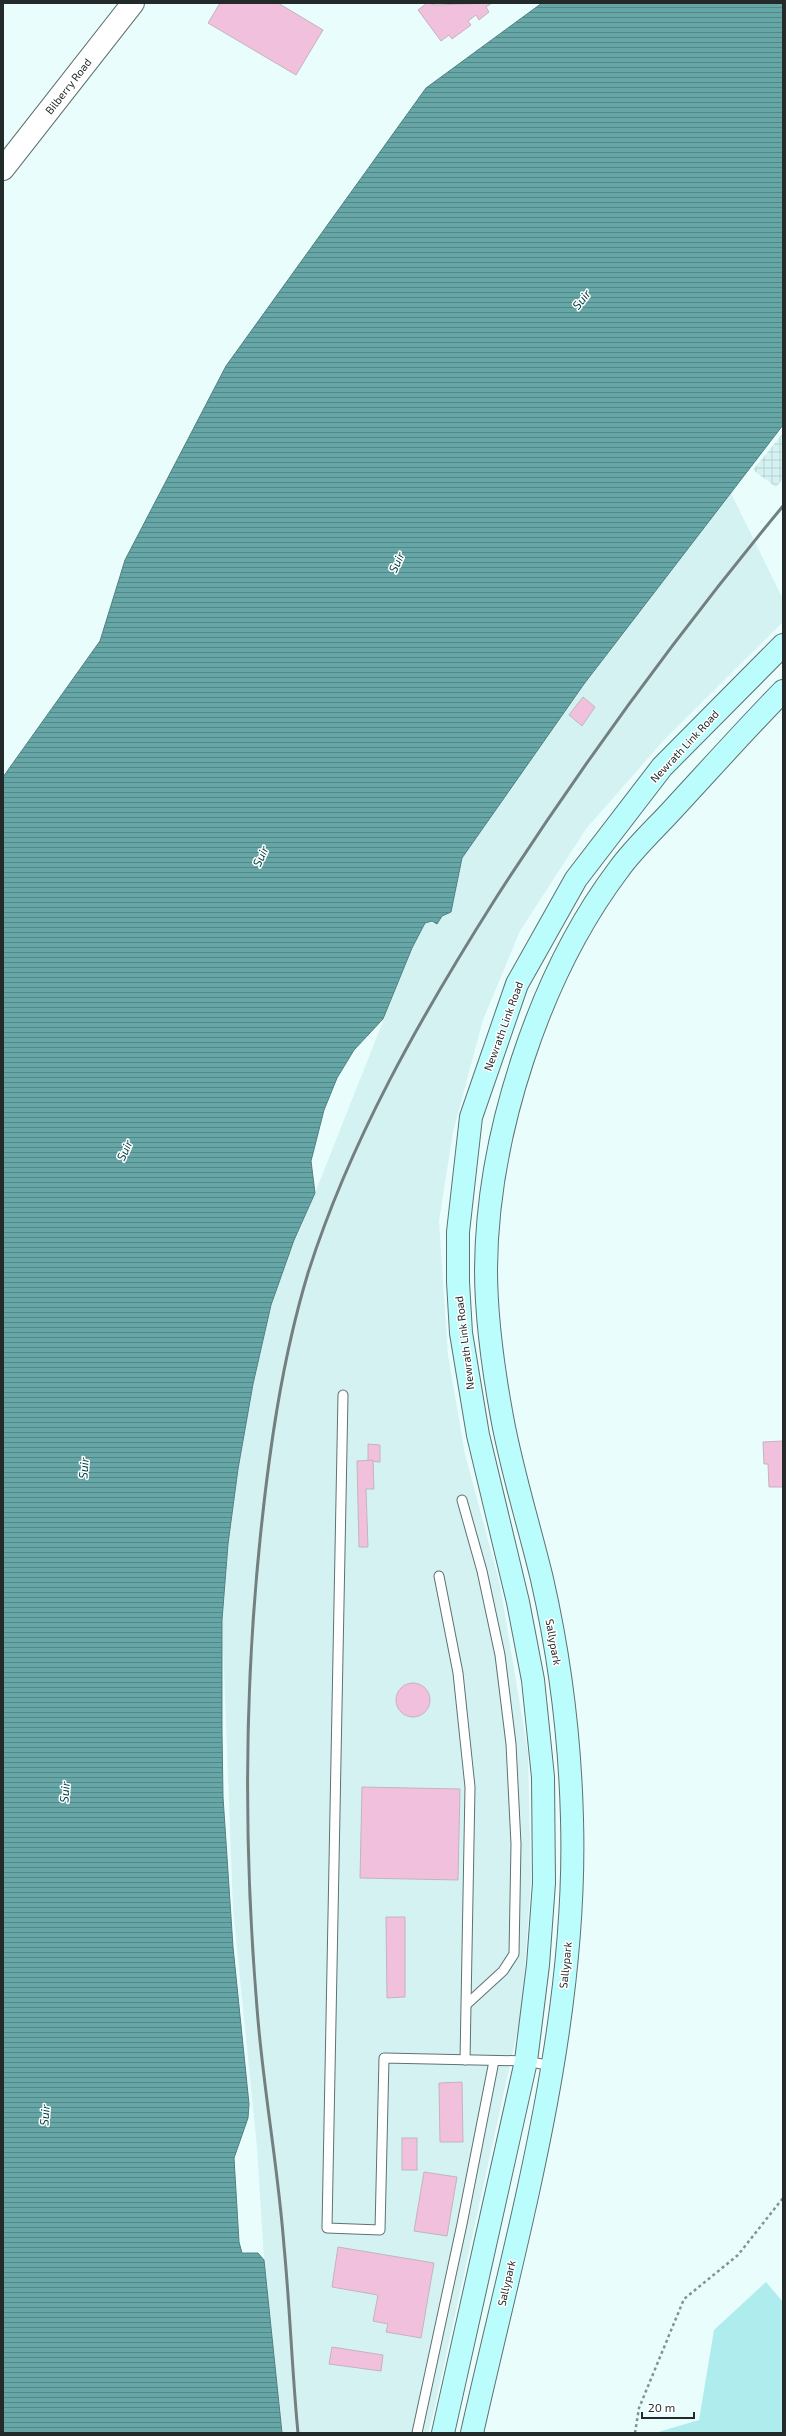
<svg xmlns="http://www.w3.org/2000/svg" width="786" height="2436" viewBox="0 0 786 2436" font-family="'Exo 2',sans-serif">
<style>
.built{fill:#d5f2f3}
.industrial{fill:url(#industrial-grid)}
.green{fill:#aeeced}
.water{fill:url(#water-rules);stroke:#528182}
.building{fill:#f1c0dc;stroke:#c4b4bd}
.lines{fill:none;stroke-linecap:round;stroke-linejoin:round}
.service-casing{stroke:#5f7171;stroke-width:11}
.tertiary-casing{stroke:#5f7171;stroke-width:24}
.secondary-casing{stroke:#5f7171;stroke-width:24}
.path{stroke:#849292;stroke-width:2.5;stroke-dasharray:3 3;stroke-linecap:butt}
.service{stroke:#fff;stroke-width:9}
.tertiary{stroke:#fff;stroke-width:22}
.secondary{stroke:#bbfcfd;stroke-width:22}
.rail{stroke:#748080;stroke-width:3}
.labels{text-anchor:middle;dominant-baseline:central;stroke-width:3;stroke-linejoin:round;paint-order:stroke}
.street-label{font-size:11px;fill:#232a2a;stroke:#fff}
.water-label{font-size:12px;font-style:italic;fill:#004042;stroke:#fff}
</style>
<defs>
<pattern id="industrial-grid" width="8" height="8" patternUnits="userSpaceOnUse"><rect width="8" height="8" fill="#d5f2f3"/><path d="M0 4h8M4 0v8" fill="none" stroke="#b7d0d0"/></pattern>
<pattern id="water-rules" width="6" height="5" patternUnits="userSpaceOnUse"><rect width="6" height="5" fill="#66a6a7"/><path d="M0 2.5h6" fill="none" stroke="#548788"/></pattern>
</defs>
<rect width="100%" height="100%" fill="#e9fdfd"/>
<!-- built -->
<polygon class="built" points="730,491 783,599 783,622 664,740 586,829 520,931 483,1020 453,1132 439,1221 448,1355 465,1454 500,1585 528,1753 531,1881 522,2010 435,2406 428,2433 282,2433 264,2260 257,2148 233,1909 222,1620 228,1544 238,1469 253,1384 271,1305 294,1240 315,1193 412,948 425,922 451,912 462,858 584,684"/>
<!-- industrial -->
<polygon class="industrial" points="783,433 783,479 776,487 753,470"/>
<!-- green -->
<polygon class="green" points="766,2282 783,2302 783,2433 655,2433 699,2420 714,2330"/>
<!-- water -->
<polygon class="water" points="542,3 783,3 783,425 584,684 462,858 451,912 442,916 437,924 432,921 425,923 412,948 383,1019 354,1050 337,1078 324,1110 311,1161 315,1193 294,1240 271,1305 253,1384 238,1469 228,1544 222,1620 222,1732 223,1797 233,1947 249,2104 248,2118 234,2158 239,2242 242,2253 258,2253 264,2260 282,2433 3,2433 3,777 100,641 125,560 226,366 426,88"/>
<!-- building -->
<g class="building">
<polygon points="220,3 278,3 323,30 296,75 208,23"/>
<polygon points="427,3 436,5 492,3 486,7 489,12 479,20 476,15 468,21 471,25 452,39 449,35 441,41 418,10"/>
<polygon points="583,697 595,707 582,726 569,715"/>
<polygon points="783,1441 783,1487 769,1487 768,1464 764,1464 763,1442"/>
<polygon points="368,1444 380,1445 380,1462 368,1461"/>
<polygon points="373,1460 374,1489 366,1489 368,1547 359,1547 357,1461"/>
<circle cx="413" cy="1700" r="17"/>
<polygon points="362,1787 460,1789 458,1880 360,1878"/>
<polygon points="386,1917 405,1917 405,1997 387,1998"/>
<polygon points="462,2082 463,2142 440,2142 439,2083"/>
<rect x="402" y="2138" width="15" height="32"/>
<polygon points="424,2172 457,2177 447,2236 414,2231"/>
<polygon points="338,2247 434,2263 421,2338 386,2332 388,2324 373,2321 378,2295 332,2287"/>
<polygon points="332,2347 383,2355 381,2371 329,2364"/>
</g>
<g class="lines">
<!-- service casing -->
<g class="service-casing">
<g id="service">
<polyline points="343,1395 327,2228 380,2230 384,2058 526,2061 552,2066"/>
<polyline points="462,1500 482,1571 500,1655 511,1744 516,1844 514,1954 503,1971 467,2004"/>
<polyline points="439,1576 458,1673 470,1787 465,2060"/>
<polyline points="417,2433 462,2224 494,2061"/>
</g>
</g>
<!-- tertiary casing -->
<g class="tertiary-casing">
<polyline id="tertiary" points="3,169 133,3"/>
</g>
<!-- secondary casing -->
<g class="secondary-casing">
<g id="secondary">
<polyline points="443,2433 526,2061 538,1965 544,1883 543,1777 533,1680 518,1602 478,1435 461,1333 458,1282 458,1232 471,1117 517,984 576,879 662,767 783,645"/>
<path d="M472,2433C517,2232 578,2027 572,1819C570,1738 560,1658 542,1579C529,1525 512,1472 502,1417C493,1368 486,1319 486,1269C487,1136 539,975 619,869C635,847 657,827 675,807C711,768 746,729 783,691"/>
</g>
</g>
<!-- path -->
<polyline class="path" points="635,2433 639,2408 684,2299 738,2255 783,2198"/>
<!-- service -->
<use href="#service" class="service"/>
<!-- tertiary -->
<use href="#tertiary" class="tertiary"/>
<!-- secondary -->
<use href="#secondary" class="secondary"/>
<!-- rail -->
<path class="rail" d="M298,2433C292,2371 290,2308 284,2246C278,2166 263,2088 257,2008C244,1852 244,1695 260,1540C269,1451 282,1359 308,1273C350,1141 420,1018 494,901C582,764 679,632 783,506"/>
</g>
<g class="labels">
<!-- street labels -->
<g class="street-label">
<text transform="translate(68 86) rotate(-52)">Bilberry Road</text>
<text transform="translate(684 746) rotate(-47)">Newrath Link Road</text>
<text transform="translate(503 1026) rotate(-70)">Newrath Link Road</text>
<text transform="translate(464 1343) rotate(-97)">Newrath Link Road</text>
<text transform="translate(554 1642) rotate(80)">Sallypark</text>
<text transform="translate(565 1965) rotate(-84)">Sallypark</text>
<text transform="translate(506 2283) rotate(-77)">Sallypark</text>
</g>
<!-- water labels -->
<g class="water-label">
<text transform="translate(581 299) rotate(-51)">Suir</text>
<text transform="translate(396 562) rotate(-65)">Suir</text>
<text transform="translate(260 856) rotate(-65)">Suir</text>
<text transform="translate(124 1150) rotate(-65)">Suir</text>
<text transform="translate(83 1468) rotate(-86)">Suir</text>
<text transform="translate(64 1792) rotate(-86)">Suir</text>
<text transform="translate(44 2115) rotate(-86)">Suir</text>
</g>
</g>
<!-- border -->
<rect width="786" height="2436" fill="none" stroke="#232a2a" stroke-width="8"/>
<!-- scale -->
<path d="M642 2412v6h52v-6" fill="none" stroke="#232a2a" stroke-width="2"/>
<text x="648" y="2412" font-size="12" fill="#232a2a" stroke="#ffffff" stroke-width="3" paint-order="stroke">20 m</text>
</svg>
